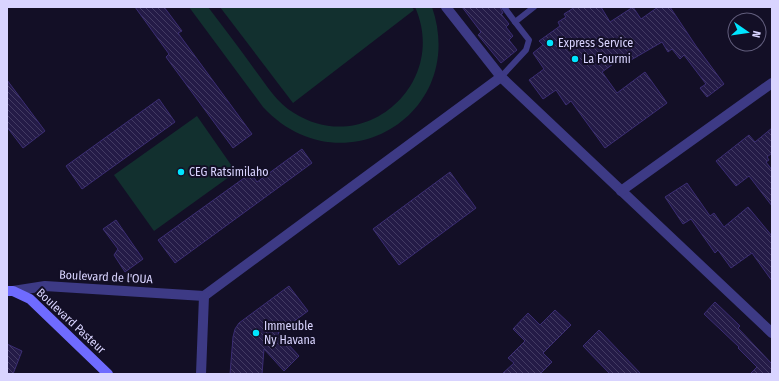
<svg xmlns="http://www.w3.org/2000/svg" width="779" height="381" viewBox="0 0 779 381" font-family="'Fira Sans Condensed',sans-serif">
<style>
.park{fill:#12302f}
.building{fill:url(#building-back-hatch);stroke:#3b2d73}
.lines{fill:none;stroke-linecap:round;stroke-linejoin:round}
.service{stroke:#3d3a85;stroke-width:6}
.minor{stroke:#3d3a85;stroke-width:10}
.secondary{stroke:#6f6bff;stroke-width:10}
.poi-dot{fill:#00e5ff;stroke:#130f26;stroke-width:1.5}
.labels{text-anchor:middle;dominant-baseline:central;stroke-width:4;stroke-linejoin:round;paint-order:stroke}
.poi-label{font-size:12px;fill:#d9d4ff;stroke:#130f26;text-anchor:start}
.street-label{font-size:12px;fill:#d9d4ff;stroke:#130f26}
</style>
<defs>
<pattern id="building-back-hatch" width="6" height="6" patternUnits="userSpaceOnUse"><rect width="6" height="6" fill="#241b47"/><path d="M-1 5l2 2M0 0l6 6M5-1l2 2" fill="none" stroke="#433b63"/></pattern>
</defs>
<rect width="100%" height="100%" fill="#130f26"/>
<!-- park -->
<g class="park">
<path d="M189,7H208C224,28 240,49 255,70C267,86 277,103 294,113C365,158 449,83 415,7H432C469,115 341,191 263,107Z"/>
<polygon points="220,7 412,7 414,10 293,103"/>
<polygon points="197,116 236,172 154,231 114,175"/>
</g>
<!-- building -->
<g class="building">
<polygon points="135,7 164,7 182,31 178,33 252,134 233,148 166,57 169,54"/>
<polygon points="462,7 500,7 503,13 501,14 509,24 506,27 513,36 509,40 517,50 501,63 478,35 481,32"/>
<polygon points="575,7 601,7 610,22 633,7 641,19 658,7 670,7 696,46 724,84 707,97 700,88 706,84 684,55 680,59 672,49 668,52 662,42 631,60 627,54 602,72 617,93 645,72 667,103 605,148 571,101 566,105 556,90 543,99 529,80 544,69 533,53 543,45 539,41 560,26 558,22 566,17 564,14"/>
<polygon points="7,80 45,131 23,148 7,127"/>
<polygon points="159,99 175,122 82,189 66,166"/>
<polygon points="772,128 772,153 767,157 769,160 766,162 772,170 772,206 749,176 736,186 716,161 749,135 755,142"/>
<polygon points="302,149 312,163 175,263 158,240 251,173 257,182"/>
<polygon points="450,172 476,208 399,265 373,229"/>
<polygon points="687,183 710,216 714,213 724,227 748,207 772,236 772,281 752,253 731,268 718,250 715,253 691,219 683,224 665,197"/>
<polygon points="116,220 143,259 125,272 114,255 118,249 103,229"/>
<polygon points="289,286 308,311 278,333 299,356 284,371 264,349 262,374 230,374 233,337 235,329 239,323"/>
<polygon points="715,302 740,326 738,328 772,364 772,374 750,374 757,367 738,348 739,347 704,314"/>
<polygon points="555,310 571,325 543,353 552,362 540,374 502,374 514,363 508,358 525,341 513,329 528,313 540,325"/>
<polygon points="599,330 641,374 610,374 583,346"/>
<polygon points="7,344 22,351 13,374 7,374"/>
</g>
<g class="lines">
<!-- service -->
<g class="service">
<polyline points="504,7 515,22 534,7"/>
<polyline points="501,77 526,50 529,40 515,22"/>
</g>
<!-- minor -->
<g class="minor">
<polyline points="446,7 501,77 772,333"/>
<polyline points="621,191 772,83"/>
<polyline points="13,291 45,286 204,296"/>
<polyline points="204,296 501,77"/>
<polyline points="201,374 204,296"/>
</g>
<!-- secondary -->
<polyline class="secondary" points="7,291 13,291 30,299 108,374"/>
</g>
<!-- markers -->
<g class="poi-dot">
<circle cx="550" cy="43" r="4"/>
<circle cx="575" cy="59" r="4"/>
<circle cx="181" cy="172" r="4"/>
<circle cx="256" cy="333" r="4"/>
</g>
<g class="labels">
<!-- poi labels -->
<g class="poi-label">
<text x="558" y="43">Express Service</text>
<text x="583" y="59">La Fourmi</text>
<text x="189" y="172">CEG Ratsimilaho</text>
<text x="264" y="326">Immeuble<tspan x="264" dy="14">Ny Havana</tspan></text>
</g>
<!-- street labels -->
<g class="street-label">
<text transform="translate(106 277) rotate(3)">Boulevard de l'OUA</text>
<text transform="translate(71 321) rotate(43)">Boulevard Pasteur</text>
</g>
</g>
<!-- border -->
<rect width="779" height="381" fill="none" stroke="#d9d4ff" stroke-width="16"/>
<!-- north arrow -->
<g transform="translate(747 32) rotate(103)"><circle r="19" fill="#130f26" stroke="#625e7d"/>
<path d="M0-3L7 15L0 10L-7 15Z" fill="#00e5ff"/>
<text y="-6" font-size="11" font-weight="bold" text-anchor="middle" fill="#d9d4ff">N</text>
</g>
</svg>
